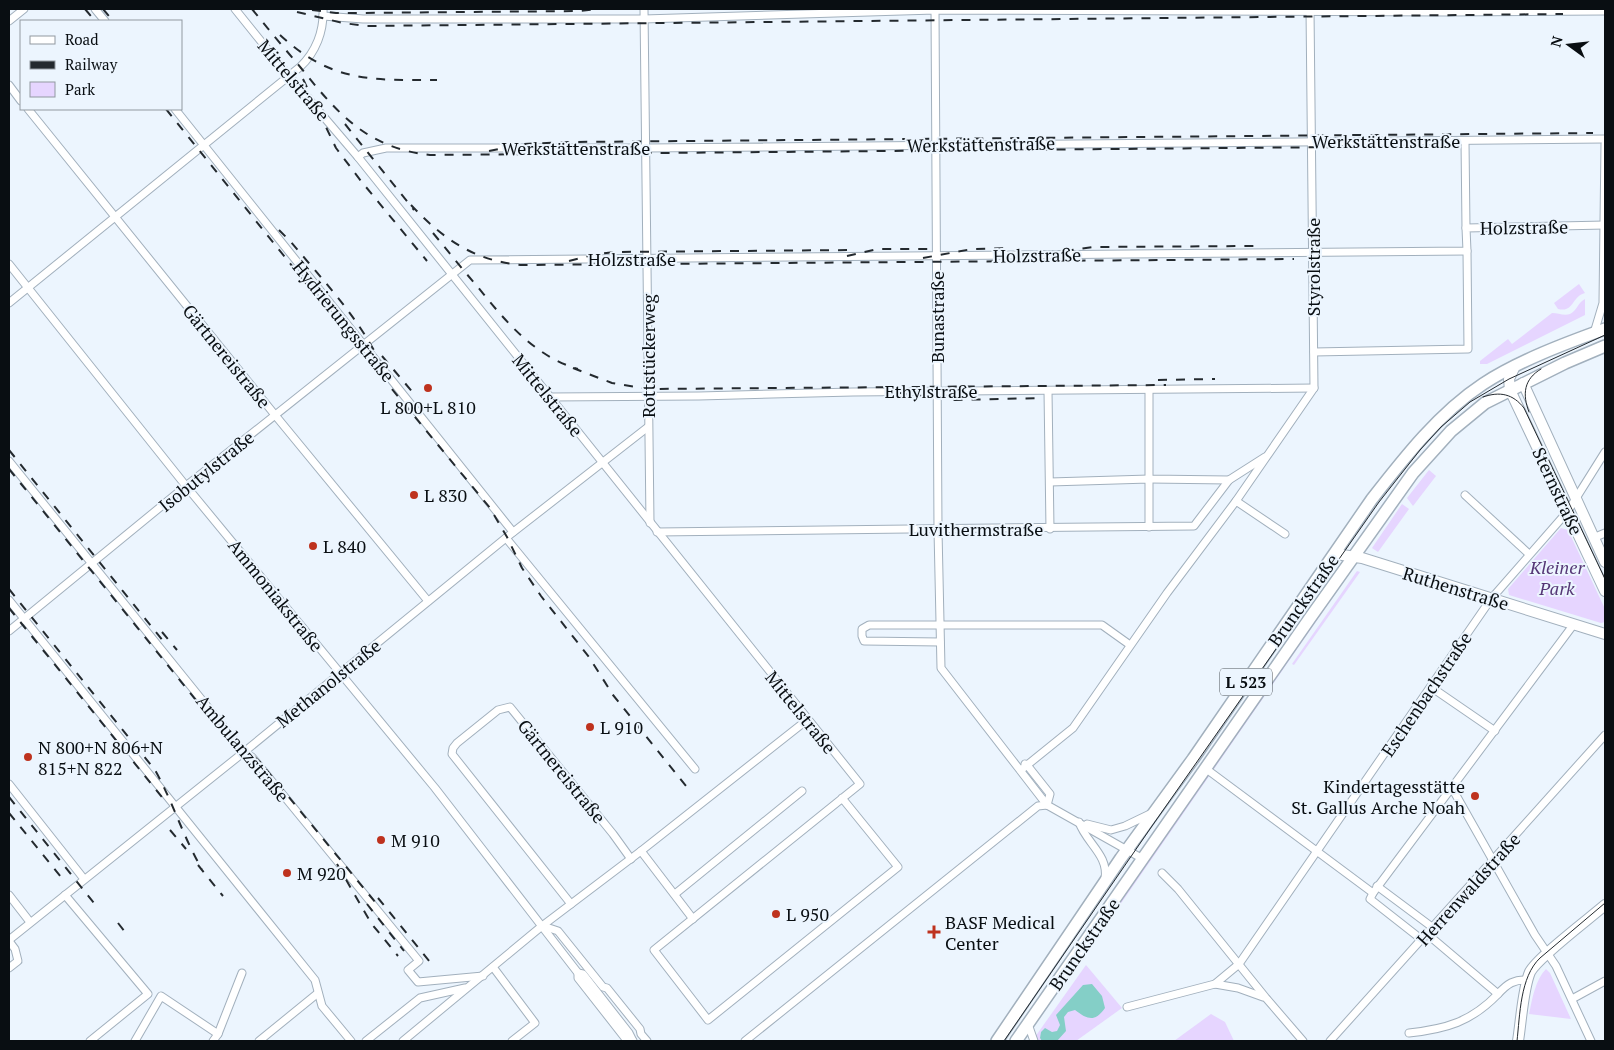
<svg xmlns="http://www.w3.org/2000/svg" width="1614" height="1050" viewBox="0 0 1614 1050" font-family="'PT Serif',serif">
<style>
.green{fill:#e6d5ff}
.water{fill:#84cfc7}
.lines{fill:none;stroke-linecap:round;stroke-linejoin:round}
.street-casing{stroke:#a2b0bd;stroke-width:9}
.secondary-casing{stroke:#a2b0bd;stroke-width:12}
.primary-casing{stroke:#a2b0bd;stroke-width:14}
.street{stroke:#fff;stroke-width:7}
.secondary{stroke:#fff;stroke-width:10}
.primary{stroke:#fff;stroke-width:11}
.tram{stroke:#242a2f;stroke-width:1}
.rail{stroke:#242a2f;stroke-width:2;stroke-dasharray:9 9;stroke-linecap:butt}
.poi-dot{fill:#be321e;stroke:#ecf5fe;stroke-width:2}
.labels{text-anchor:middle;dominant-baseline:central;stroke-width:4;stroke-linejoin:round;paint-order:stroke}
.shield{fill:#ecf5fe;stroke:#4d5359;stroke-width:1}
.shield-label{font-size:16px;font-weight:bold;fill:#090e12}
.street-label{font-size:18px;fill:#090e12;stroke:#ecf5fe}
.poi-label{font-size:18px;fill:#090e12;stroke:#ecf5fe;text-anchor:start}
.park-label{font-size:18px;font-style:italic;fill:#553776;stroke:#ecf5fe}
</style>
<rect width="100%" height="100%" fill="#ecf5fe"/>
<!-- green -->
<g class="green">
<path d="M1579,284L1585,293C1572,296 1574,313 1558,309L1554,303Z"/>
<path d="M1585,299V315L1487,364H1480V361L1508,339L1512,344L1552,313C1558,313 1564,316 1570,314C1577,311 1578,302 1585,299Z"/>
<polygon points="1429,470 1436,476 1413,506 1407,498"/>
<polygon points="1402,504 1409,509 1378,552 1372,548"/>
<polygon points="1561,528 1568,530 1605,609 1605,622 1601,623 1509,595 1508,589"/>
<polygon points="1358,561 1086,954 1083,951 1354,562"/>
<polygon points="1357,571 1360,572 1294,665 1292,664"/>
<polygon points="1086,965 1122,1008 1076,1041 1039,1041 1035,1037"/>
<path d="M1546,969L1550,973L1571,1019L1529,1014C1532,1000 1535,980 1546,969Z"/>
<polygon points="1211,1014 1225,1022 1234,1041 1174,1041"/>
</g>
<!-- water -->
<path class="water" d="M1092,984L1102,996L1105,1008C1095,1022 1088,1020 1075,1010L1068,1012L1064,1017L1066,1031L1057,1041H1042L1040,1038L1041,1032L1045,1028L1052,1032L1057,1031L1060,1025L1056,1015L1083,985Z"/>
<g class="lines">
<!-- street casing -->
<g class="street-casing">
<g id="street">
<polyline points="95,9 105,21"/>
<polyline points="235,9 289,76 358,157 860,784 654,950 708,1020 898,867 842,798"/>
<polyline points="644,9 650,523"/>
<polyline points="935,9 938,530 941,668 1047,805 1143,859"/>
<polyline points="323,16 363,19 644,19 935,10 1449,12 1605,11"/>
<polyline points="9,21 24,9"/>
<polyline points="9,85 21,101"/>
<polyline points="28,109 275,415 428,601"/>
<polyline points="175,109 513,532"/>
<polyline points="1465,141 1466,228"/>
<polyline points="358,157 363,153 386,148 646,148 1605,139"/>
<polyline points="9,264 186,486 435,788 578,973 578,978 625,1038 633,1041"/>
<path d="M9,303L300,67C316,52 324,31 323,9"/>
<polyline points="1594,333 1603,303 1605,144"/>
<polyline points="1314,352 1468,349 1467,251"/>
<polyline points="1149,390 1149,479 1229,480"/>
<polyline points="1048,391 1050,529"/>
<polyline points="549,397 699,396 853,392 1314,388"/>
<polyline points="9,461 244,752 252,757 419,961 408,970 418,982 483,976"/>
<polyline points="1050,482 1149,479 1149,527"/>
<polyline points="1465,495 1529,554"/>
<polyline points="1236,501 1314,388 1310,9"/>
<path d="M657,532C836,529 1015,528 1194,526L1229,480L1265,457"/>
<polyline points="506,538 695,769"/>
<polyline points="1593,538 1605,533"/>
<polyline points="9,600 315,980 322,1006 351,1041"/>
<polyline points="9,631 186,486 470,260 1467,251 1466,228 1605,225"/>
<polyline points="940,642 864,641 862,636 862,629 869,625 1102,625 1130,645"/>
<polyline points="1431,687 1495,731"/>
<polyline points="1025,764 1027,765 1050,794 1047,805"/>
<polyline points="1205,768 1373,893"/>
<polyline points="1021,770 1073,728 1167,593 1236,501 1285,534"/>
<polyline points="9,784 84,879"/>
<polyline points="1452,788 1535,935 1556,966 1591,1041"/>
<path d="M1079,822C1086,843 1109,855 1105,879"/>
<polyline points="1087,824 1111,830 1125,826 1152,813"/>
<polyline points="641,851 693,919"/>
<polyline points="1162,873 1178,889 1266,998 1303,1041"/>
<polyline points="1377,886 1432,927"/>
<polyline points="675,894 802,791"/>
<polyline points="9,895 30,922"/>
<polyline points="65,895 148,994 90,1041"/>
<polyline points="571,904 452,754 453,748 457,743 498,710 510,707 613,834 631,859"/>
<polyline points="543,926 558,931 603,987 607,988 640,1029 641,1034 647,1041"/>
<path d="M1426,933L1498,994C1507,984 1514,979 1528,980"/>
<polyline points="1421,939 1370,899 1373,893 1574,624"/>
<polyline points="9,940 244,752 507,537 648,427"/>
<polyline points="9,941 15,949 18,961 9,968"/>
<polyline points="493,967 535,1023 512,1041"/>
<polyline points="578,973 583,974 629,1033 633,1041"/>
<polyline points="1215,984 1238,988 1263,997"/>
<polyline points="1572,999 1605,981"/>
<polyline points="1127,1007 1215,984 1239,964 1491,599 1568,511 1605,452"/>
<polyline points="1028,1024 1034,1041"/>
<path d="M1409,1033C1446,1029 1471,1022 1498,994"/>
<polyline points="218,1034 242,973"/>
<polyline points="135,1041 161,996 218,1034 213,1041"/>
<polyline points="259,1041 318,993"/>
<polyline points="366,1041 420,998 465,988"/>
<polyline points="403,1041 542,926 641,851 807,720"/>
<polyline points="745,1041 1038,806 1047,805"/>
<polyline points="1330,1041 1605,735"/>
</g>
</g>
<!-- secondary casing -->
<g class="secondary-casing">
<g id="secondary">
<polyline points="1515,366 1509,379 1510,390 1605,591"/>
<polyline points="1523,383 1605,562"/>
<polyline points="1336,554 1362,558 1605,634"/>
<path d="M1518,1041C1521,1023 1523,988 1530,972C1537,958 1590,918 1605,905"/>
</g>
</g>
<!-- primary casing -->
<g class="primary-casing">
<g id="primary">
<path d="M997,1041L1121,858L1193,759L1372,499C1404,458 1439,413 1483,384C1518,361 1566,343 1605,329"/>
<polyline points="1016,1041 1310,618 1413,473 1451,431 1485,403 1565,363 1605,346"/>
</g>
</g>
<!-- street -->
<use href="#street" class="street"/>
<!-- secondary -->
<use href="#secondary" class="secondary"/>
<!-- primary -->
<use href="#primary" class="primary"/>
<!-- tram -->
<g class="tram">
<path d="M1483,397C1500,391 1513,394 1524,408L1605,579"/>
<path d="M1529,412C1522,394 1524,379 1541,369"/>
<polyline points="1004,1041 1152,826 1379,502 1420,450 1441,427 1470,402 1509,379 1605,335"/>
<path d="M1517,1041C1520,1015 1520,977 1540,958L1605,903"/>
</g>
<!-- rail -->
<g class="rail">
<polyline points="85,9 95,21"/>
<polyline points="103,9 113,21"/>
<path d="M252,9C268,29 285,49 301,68C338,114 367,148 430,155L1457,146"/>
<polyline points="312,10 336,13 355,13 579,11 599,9"/>
<polyline points="297,12 343,23 366,26 1563,14"/>
<path d="M280,35C332,83 372,80 437,80"/>
<polyline points="303,79 336,148 361,181 427,261"/>
<polyline points="166,109 358,348 490,508 507,537 522,568 541,596 589,657 613,695 686,786"/>
<polyline points="345,124 414,210"/>
<polyline points="489,151 523,144 572,142 1593,133"/>
<path d="M411,205C443,239 474,261 522,265L1294,259"/>
<path d="M279,230L291,242C326,284 366,325 386,376"/>
<path d="M433,233C448,251 462,269 477,286C505,321 534,356 578,369"/>
<polyline points="847,256 878,249 928,249"/>
<polyline points="1029,256 1094,247 1255,246"/>
<polyline points="923,258 972,249 1011,248"/>
<polyline points="569,261 597,254 615,252 854,250"/>
<polyline points="382,356 415,395"/>
<polyline points="573,368 612,383 649,389 1166,385"/>
<polyline points="1158,380 1215,379"/>
<polyline points="900,393 955,400 1042,398"/>
<polyline points="9,450 164,642"/>
<polyline points="9,469 199,704 213,720 260,762 380,908"/>
<path d="M9,589L155,770C173,802 183,837 202,869"/>
<polyline points="9,608 165,801"/>
<polyline points="162,632 177,650"/>
<polyline points="9,797 94,903"/>
<polyline points="9,813 61,877"/>
<polyline points="170,830 186,849"/>
<polyline points="337,864 371,923 398,956"/>
<polyline points="198,865 223,896"/>
<polyline points="378,898 434,967"/>
<polyline points="367,904 404,951"/>
<polyline points="118,923 129,937"/>
</g>
</g>
<!-- markers -->
<g class="poi-dot">
<circle cx="428" cy="388" r="5"/>
<circle cx="414" cy="495" r="5"/>
<circle cx="313" cy="546" r="5"/>
<circle cx="590" cy="727" r="5"/>
<circle cx="28" cy="757" r="5"/>
<circle cx="1475" cy="796" r="5"/>
<circle cx="381" cy="840" r="5"/>
<circle cx="287" cy="873" r="5"/>
<circle cx="776" cy="914" r="5"/>
<path d="M931.5 924.5h5v5h5v5h-5v5h-5v-5h-5v-5h5z"/>
</g>
<g class="labels">
<!-- shield labels -->
<rect class="shield" x="1220" y="668.5" width="52" height="27" rx="4"/>
<g class="shield-label">
<text x="1246" y="682">L 523</text>
</g>
<!-- street labels -->
<g class="street-label">
<text transform="translate(294 80) rotate(50)">Mittelstraße</text>
<text x="1386" y="141">Werkstättenstraße</text>
<text transform="translate(981 144) rotate(-1)">Werkstättenstraße</text>
<text x="576" y="148">Werkstättenstraße</text>
<text transform="translate(1524 227) rotate(-1)">Holzstraße</text>
<text transform="translate(1037 255) rotate(-1)">Holzstraße</text>
<text x="632" y="259">Holzstraße</text>
<text transform="translate(1313 267) rotate(-90)">Styrolstraße</text>
<text transform="translate(937 317) rotate(-90)">Bunastraße</text>
<text transform="translate(344 321) rotate(51)">Hydrierungsstraße</text>
<text transform="translate(227 356) rotate(51)">Gärtnereistraße</text>
<text transform="translate(648 356) rotate(-90)">Rottstückerweg</text>
<text x="931" y="391">Ethylstraße</text>
<text transform="translate(548 395) rotate(51)">Mittelstraße</text>
<text transform="translate(206 471) rotate(-39)">Isobutylstraße</text>
<text transform="translate(1558 491) rotate(65)">Sternstraße</text>
<text x="976" y="529">Luvithermstraße</text>
<text transform="translate(1456 588) rotate(17)">Ruthenstraße</text>
<text transform="translate(276 595) rotate(51)">Ammoniakstraße</text>
<text transform="translate(1303 600) rotate(-55)">Brunckstraße</text>
<text transform="translate(328 683) rotate(-39)">Methanolstraße</text>
<text transform="translate(1426 694) rotate(-56)">Eschenbachstraße</text>
<text transform="translate(801 712) rotate(51)">Mittelstraße</text>
<text transform="translate(243 748) rotate(50)">Ambulanzstraße</text>
<text transform="translate(562 771) rotate(51)">Gärtnereistraße</text>
<text transform="translate(1468 889) rotate(-48)">Herrenwaldstraße</text>
<text transform="translate(1084 944) rotate(-55)">Brunckstraße</text>
</g>
<!-- poi labels -->
<g class="poi-label">
<text x="428" y="407" text-anchor="middle">L 800+L 810</text>
<text x="424" y="495">L 830</text>
<text x="323" y="546">L 840</text>
<text x="600" y="727">L 910</text>
<text x="38" y="747">N 800+N 806+N<tspan x="38" dy="21">815+N 822</tspan></text>
<text x="1465" y="786" text-anchor="end">Kindertagesstätte<tspan x="1465" dy="21">St. Gallus Arche Noah</tspan></text>
<text x="391" y="840">M 910</text>
<text x="297" y="873">M 920</text>
<text x="786" y="914">L 950</text>
<text x="945" y="922">BASF Medical<tspan x="945" dy="21">Center</tspan></text>
</g>
<!-- park labels -->
<g class="park-label">
<text x="1557" y="567">Kleiner<tspan x="1557" dy="21">Park</tspan></text>
</g>
</g>
<!-- border -->
<rect width="1614" height="1050" fill="none" stroke="#090e12" stroke-width="20"/>
<!-- legend -->
<rect x="20" y="20" width="162" height="90" fill="#ecf5fe" stroke="#9199a0"/>
<rect x="30" y="36" width="25" height="8" fill="#ffffff" stroke="#9199a0"/>
<text x="65" y="45" font-size="15" fill="#090e12">Road</text>
<rect x="30" y="61" width="25" height="8" fill="#242a2f" stroke="#9199a0"/>
<text x="65" y="70" font-size="15" fill="#090e12">Railway</text>
<rect x="30" y="82" width="25" height="15" fill="#e6d5ff" stroke="#9199a0"/>
<text x="65" y="95" font-size="15" fill="#090e12">Park</text>
<!-- north arrow -->
<g transform="translate(1569 45) rotate(285)" stroke="#ecf5fe" stroke-width="4" paint-order="stroke">
<path d="M0-4L9 19L0 12L-9 19Z" fill="#090e12"/>
<text y="-8" font-size="14" font-weight="bold" text-anchor="middle" fill="#090e12">N</text>
</g>
</svg>
